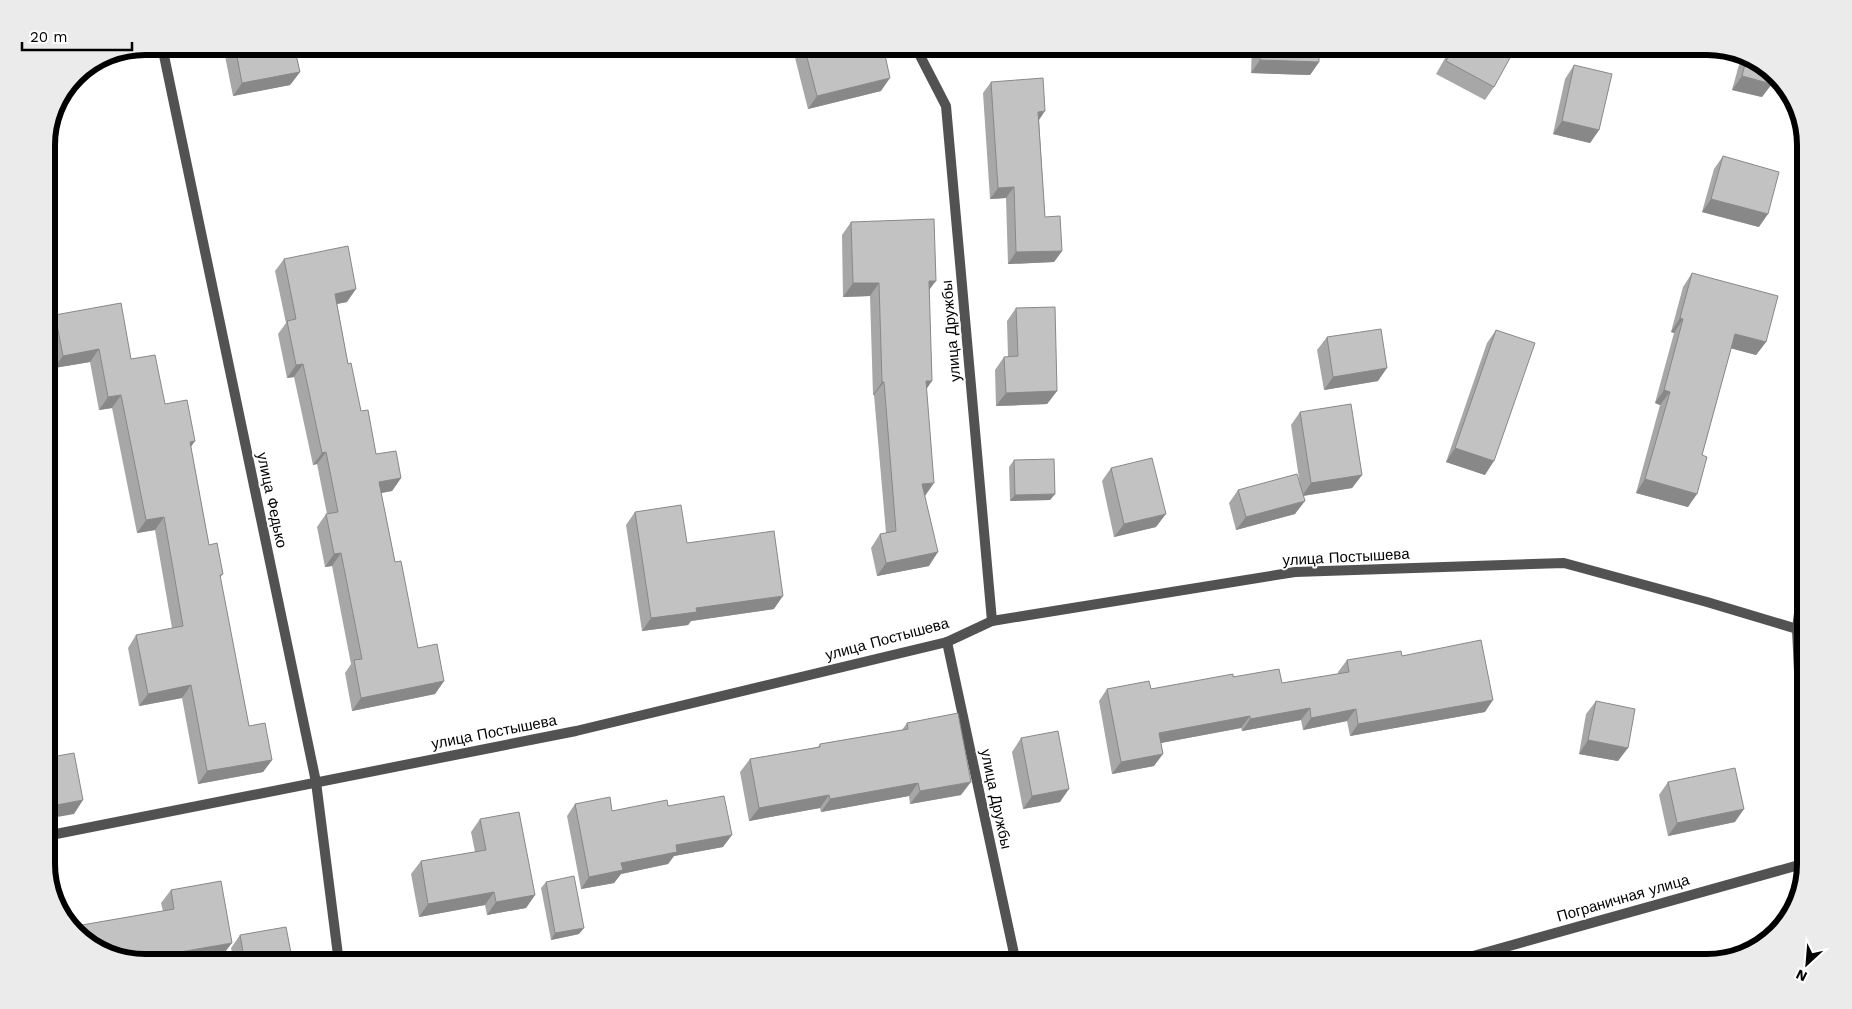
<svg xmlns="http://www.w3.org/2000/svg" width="1852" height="1009" viewBox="0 0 1852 1009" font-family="'Work Sans',sans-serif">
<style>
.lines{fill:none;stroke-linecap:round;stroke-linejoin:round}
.minor{stroke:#525252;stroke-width:10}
.wall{fill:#a7a7a7}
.shaded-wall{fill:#888}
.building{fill:#c2c2c2;stroke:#888}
.labels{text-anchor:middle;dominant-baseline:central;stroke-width:4;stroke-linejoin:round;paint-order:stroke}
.street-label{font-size:15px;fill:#000;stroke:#fff}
.rim{fill:none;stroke:#000;stroke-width:6}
</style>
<rect width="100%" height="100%" fill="#fff"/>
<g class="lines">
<!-- minor -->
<g class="minor">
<polyline points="162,46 316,782 339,963"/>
<polyline points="915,46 946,106 992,621"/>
<polyline points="1806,559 1797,629 1806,820"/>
<polyline points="947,642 1016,963"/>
<polyline points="46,836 576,731 947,642 992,621 1295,572 1564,563 1707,602 1797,629"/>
<polyline points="1448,963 1806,863"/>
</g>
</g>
<!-- wall -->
<g class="wall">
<polygon points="223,46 294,46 300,72 290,85 233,96"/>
<polygon points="792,46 883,46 881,91 808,109"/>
<polygon points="1252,46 1319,46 1319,62 1310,75 1251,73"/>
<polygon points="1452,46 1514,46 1494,87 1485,100 1436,74"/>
<polygon points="1742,54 1751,57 1762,97 1732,90"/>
<polygon points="1574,65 1599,130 1590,143 1553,134 1565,79"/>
<polygon points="991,82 1039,120 1045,217 1062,251 1054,262 1008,264 1006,198 990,199 983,93"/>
<polygon points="1723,156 1759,227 1702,212 1714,169"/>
<polygon points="851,222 929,291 926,389 925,496 929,566 877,576 871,548 880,534 886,533 874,395 873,395 870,296 843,297 842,235"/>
<polygon points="284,259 347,302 337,304 348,364 361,411 376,454 401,478 392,491 381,493 395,562 418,648 444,681 435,694 352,711 345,673 351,664 332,566 325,567 317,527 326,514 327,514 317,464 313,465 294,377 287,378 278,334 286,323 275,271"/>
<polygon points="1692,273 1766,342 1756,355 1731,348 1688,507 1636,493 1660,405 1655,403 1674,333 1671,332 1683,287"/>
<polygon points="1016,308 1057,391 1047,404 996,406 995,370 1004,357 1008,357 1007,321"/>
<polygon points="55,315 131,359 165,404 191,447 209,545 223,574 220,578 249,726 272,760 263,772 198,784 182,698 139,706 128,648 136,635 172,628 155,530 137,533 112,408 99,410 90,362 54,368 47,328"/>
<polygon points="1496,330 1485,475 1446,462 1487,343"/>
<polygon points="1327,337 1378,381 1324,390 1317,350"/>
<polygon points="1300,412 1362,475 1352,488 1303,496 1295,514 1236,530 1229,503 1238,490 1300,485 1291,425"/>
<polygon points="1014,460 1055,494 1050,500 1010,501 1009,467"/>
<polygon points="1111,468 1156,527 1114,537 1102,481"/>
<polygon points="635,512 687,543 774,609 691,621 688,625 642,631 626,525"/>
<polygon points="1402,656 1485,712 1350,736 1347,721 1303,730 1301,720 1242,731 1241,728 1161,743 1154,766 1112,774 1099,701 1107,689 1151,689 1233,677 1282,683 1338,674 1338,672 1347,660"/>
<polygon points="1596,701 1618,761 1579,754 1586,714"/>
<polygon points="907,723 961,795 910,804 909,796 821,812 820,808 749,821 740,772 750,759 818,747 820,744 902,730"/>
<polygon points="1021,738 1060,802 1023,809 1012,752"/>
<polygon points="1668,782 1735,822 1668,836 1659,795"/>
<polygon points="575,804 612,811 668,806 723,847 674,856 668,864 621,874 614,883 581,889 567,816"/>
<polygon points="480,819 535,895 526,908 487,915 485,905 419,917 411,874 421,861 475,852 471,832"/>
<polygon points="546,882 579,934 551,940 541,888"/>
<polygon points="171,890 222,956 184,963 145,963 101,952 78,932 82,925 163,911 161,903"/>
<polygon points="240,935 293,963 234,963 231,948"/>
</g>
<!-- shaded-wall -->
<g class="shaded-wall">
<polygon points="1260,60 1319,62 1310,75 1251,73"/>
<polygon points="300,72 290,85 233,96 242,83"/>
<polygon points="1742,76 1772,84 1762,97 1732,90"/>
<polygon points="890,78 881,91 808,109 817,96"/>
<polygon points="1045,111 1037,123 1038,112"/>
<polygon points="1562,121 1599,130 1590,143 1553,134"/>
<polygon points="1014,187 1006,198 990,199 998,188"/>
<polygon points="1711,199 1768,214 1759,227 1702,212"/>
<polygon points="1062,251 1054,262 1008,264 1016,252"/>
<polygon points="929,281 936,281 926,294"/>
<polygon points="853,283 879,283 870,296 843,297"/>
<polygon points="356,289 347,302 326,306 335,294"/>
<polygon points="52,318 46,326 46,320"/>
<polygon points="1680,318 1683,319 1674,333 1671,332"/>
<polygon points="1735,334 1766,342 1756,355 1726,347"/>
<polygon points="99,349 90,362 54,368 63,356"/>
<polygon points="303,364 294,377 287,378 296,365"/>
<polygon points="1387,368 1378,381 1324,390 1333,377"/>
<polygon points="926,381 932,381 923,394"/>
<polygon points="882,382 884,382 874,395 873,395"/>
<polygon points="1664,390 1670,392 1660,405 1655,403"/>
<polygon points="1057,391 1047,404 996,406 1006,393"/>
<polygon points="121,395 112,408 99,410 108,397"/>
<polygon points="195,441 186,454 190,442"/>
<polygon points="1455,448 1494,461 1485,475 1446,462"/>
<polygon points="326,452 317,464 313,465 322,453"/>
<polygon points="1362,475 1352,488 1302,496 1311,483"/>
<polygon points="401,478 392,491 370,495 379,482"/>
<polygon points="1645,479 1697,494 1688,507 1636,493"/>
<polygon points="934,483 925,496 922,484"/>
<polygon points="1055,494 1050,500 1010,501 1015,495"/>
<polygon points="1305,501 1295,514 1236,530 1246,517"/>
<polygon points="1166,514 1156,527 1114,537 1124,524"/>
<polygon points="164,517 155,530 137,533 146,520"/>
<polygon points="938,552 929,566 877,576 886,563"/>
<polygon points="341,553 332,566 325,567 334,554"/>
<polygon points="783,596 774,609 691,621 688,625 642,631 651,618 696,608"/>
<polygon points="444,681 435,694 352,711 361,698"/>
<polygon points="191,685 182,698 139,706 148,694"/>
<polygon points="1493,700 1485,712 1350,736 1358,724"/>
<polygon points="1310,708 1301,720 1242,731 1250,719"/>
<polygon points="1356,709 1347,721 1303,730 1311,718"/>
<polygon points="1250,716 1241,728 1150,745 1159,733"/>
<polygon points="1588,740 1628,748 1618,761 1579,754"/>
<polygon points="1163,754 1154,766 1112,774 1121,762"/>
<polygon points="272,760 263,772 198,784 207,771"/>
<polygon points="971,782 961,795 910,804 920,791"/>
<polygon points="918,783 909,796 821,812 830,799"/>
<polygon points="1069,789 1060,802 1023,809 1032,796"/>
<polygon points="829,795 820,808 749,821 759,808"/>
<polygon points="83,800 74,814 46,819 46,807"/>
<polygon points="1744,809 1735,822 1668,836 1677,823"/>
<polygon points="732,835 723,847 674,856 668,864 621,874 614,883 581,889 589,877 621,863 676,845"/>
<polygon points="494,892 485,905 419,917 428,904"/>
<polygon points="535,895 526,908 487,915 496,902"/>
<polygon points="584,928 579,934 551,940 555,933"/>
<polygon points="232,943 222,956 184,963 145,963 134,960"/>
</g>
<!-- building -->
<g class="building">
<polygon points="235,46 294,46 300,72 242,83"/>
<polygon points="804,46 883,46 890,78 817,96"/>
<polygon points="1261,46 1319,46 1319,62 1260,60"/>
<polygon points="1454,46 1514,46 1516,47 1494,87 1446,61"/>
<polygon points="1747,56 1751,57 1774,77 1772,84 1742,76"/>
<polygon points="1574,65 1612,74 1599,130 1562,121"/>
<polygon points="1043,78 1045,111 1038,112 1045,217 1060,216 1062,251 1016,252 1014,187 998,188 991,82"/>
<polygon points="1723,156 1779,172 1768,214 1711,199"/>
<polygon points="934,219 936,281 929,281 932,381 926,381 934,483 922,484 938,552 886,563 880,534 896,531 884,382 882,382 879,283 853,283 851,222"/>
<polygon points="348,246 356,289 335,294 348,364 351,363 361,411 368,410 376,454 396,451 401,478 379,482 395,562 401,561 418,648 437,644 444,681 361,698 354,660 362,659 341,553 334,554 326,514 338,512 326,452 322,453 303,364 296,365 287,321 296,319 284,259"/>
<polygon points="1692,273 1778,296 1766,342 1735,334 1702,455 1707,457 1697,494 1645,479 1670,392 1664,390 1683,319 1680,318"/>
<polygon points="46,290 52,318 46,320"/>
<polygon points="121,303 131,359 155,355 165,404 187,400 195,441 190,442 209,545 217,543 223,574 220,575 249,726 265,723 272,760 207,771 191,685 148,694 136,635 183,626 164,517 146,520 121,395 108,397 99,349 63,356 55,315"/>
<polygon points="1055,307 1057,391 1006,393 1004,357 1018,356 1016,308"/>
<polygon points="1381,329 1387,368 1333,377 1327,337"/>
<polygon points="1496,330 1535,343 1494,461 1455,448"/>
<polygon points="1351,404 1362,475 1311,483 1300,412"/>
<polygon points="1152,458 1166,514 1124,524 1111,468"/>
<polygon points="1054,459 1055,494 1015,495 1014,460"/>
<polygon points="1297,474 1305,501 1246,517 1238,490"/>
<polygon points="681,505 687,543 774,531 783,596 696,608 697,612 651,618 635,512"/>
<polygon points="1481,640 1493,700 1358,724 1356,709 1311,718 1310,708 1250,719 1250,716 1159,733 1163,754 1121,762 1107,689 1149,681 1151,689 1233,674 1233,677 1279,669 1282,683 1349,672 1347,660 1401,651 1402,656"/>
<polygon points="1596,701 1635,709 1628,748 1588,740"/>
<polygon points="958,713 971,782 920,791 918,783 830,799 829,795 759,808 750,759 820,747 820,744 908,729 907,723"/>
<polygon points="1058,731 1069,789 1032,796 1021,738"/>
<polygon points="74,753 83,800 46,807 46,758"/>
<polygon points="1735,768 1744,809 1677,823 1668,782"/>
<polygon points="724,796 732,835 676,845 677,852 621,863 623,870 589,877 575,804 610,797 612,811 667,800 668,806"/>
<polygon points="519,812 535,895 496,902 494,892 428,904 421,861 486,850 480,819"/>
<polygon points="574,876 584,928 555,933 546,882"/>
<polygon points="221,881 232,943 134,960 101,952 85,938 82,925 174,909 171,890"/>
<polygon points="286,927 293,963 245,963 240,935"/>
</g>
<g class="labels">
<!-- street labels -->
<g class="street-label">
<text transform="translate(951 331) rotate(-95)">улица Дружбы</text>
<text transform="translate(272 500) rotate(78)">улица Федько</text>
<text transform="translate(1346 557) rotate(-3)">улица Постышева</text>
<text transform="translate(887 639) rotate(-15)">улица Постышева</text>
<text transform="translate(494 732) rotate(-11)">улица Постышева</text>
<text transform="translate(996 799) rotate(78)">улица Дружбы</text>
<text transform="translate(1623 898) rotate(-16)">Пограничная улица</text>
</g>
</g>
<!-- crop -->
<path d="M0 0H1852V1009H0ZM145 55H1707A90 90 0 0 1 1797 145V864A90 90 0 0 1 1707 954H145A90 90 0 0 1 55 864V145A90 90 0 0 1 145 55Z" fill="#ebebeb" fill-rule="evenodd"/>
<path class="rim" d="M145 55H1707A90 90 0 0 1 1797 145V864A90 90 0 0 1 1707 954H145A90 90 0 0 1 55 864V145A90 90 0 0 1 145 55Z"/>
<!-- north arrow -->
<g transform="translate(1807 964) rotate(206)" stroke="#ffffff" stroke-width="4" paint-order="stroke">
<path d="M0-4L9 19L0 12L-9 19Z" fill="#000000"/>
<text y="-8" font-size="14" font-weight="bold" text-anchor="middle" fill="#000000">N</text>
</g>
<!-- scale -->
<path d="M22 42v8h110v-8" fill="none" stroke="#000000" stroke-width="2.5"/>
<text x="30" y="42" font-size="15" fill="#000000" stroke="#ffffff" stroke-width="4" paint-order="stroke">20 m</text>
</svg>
